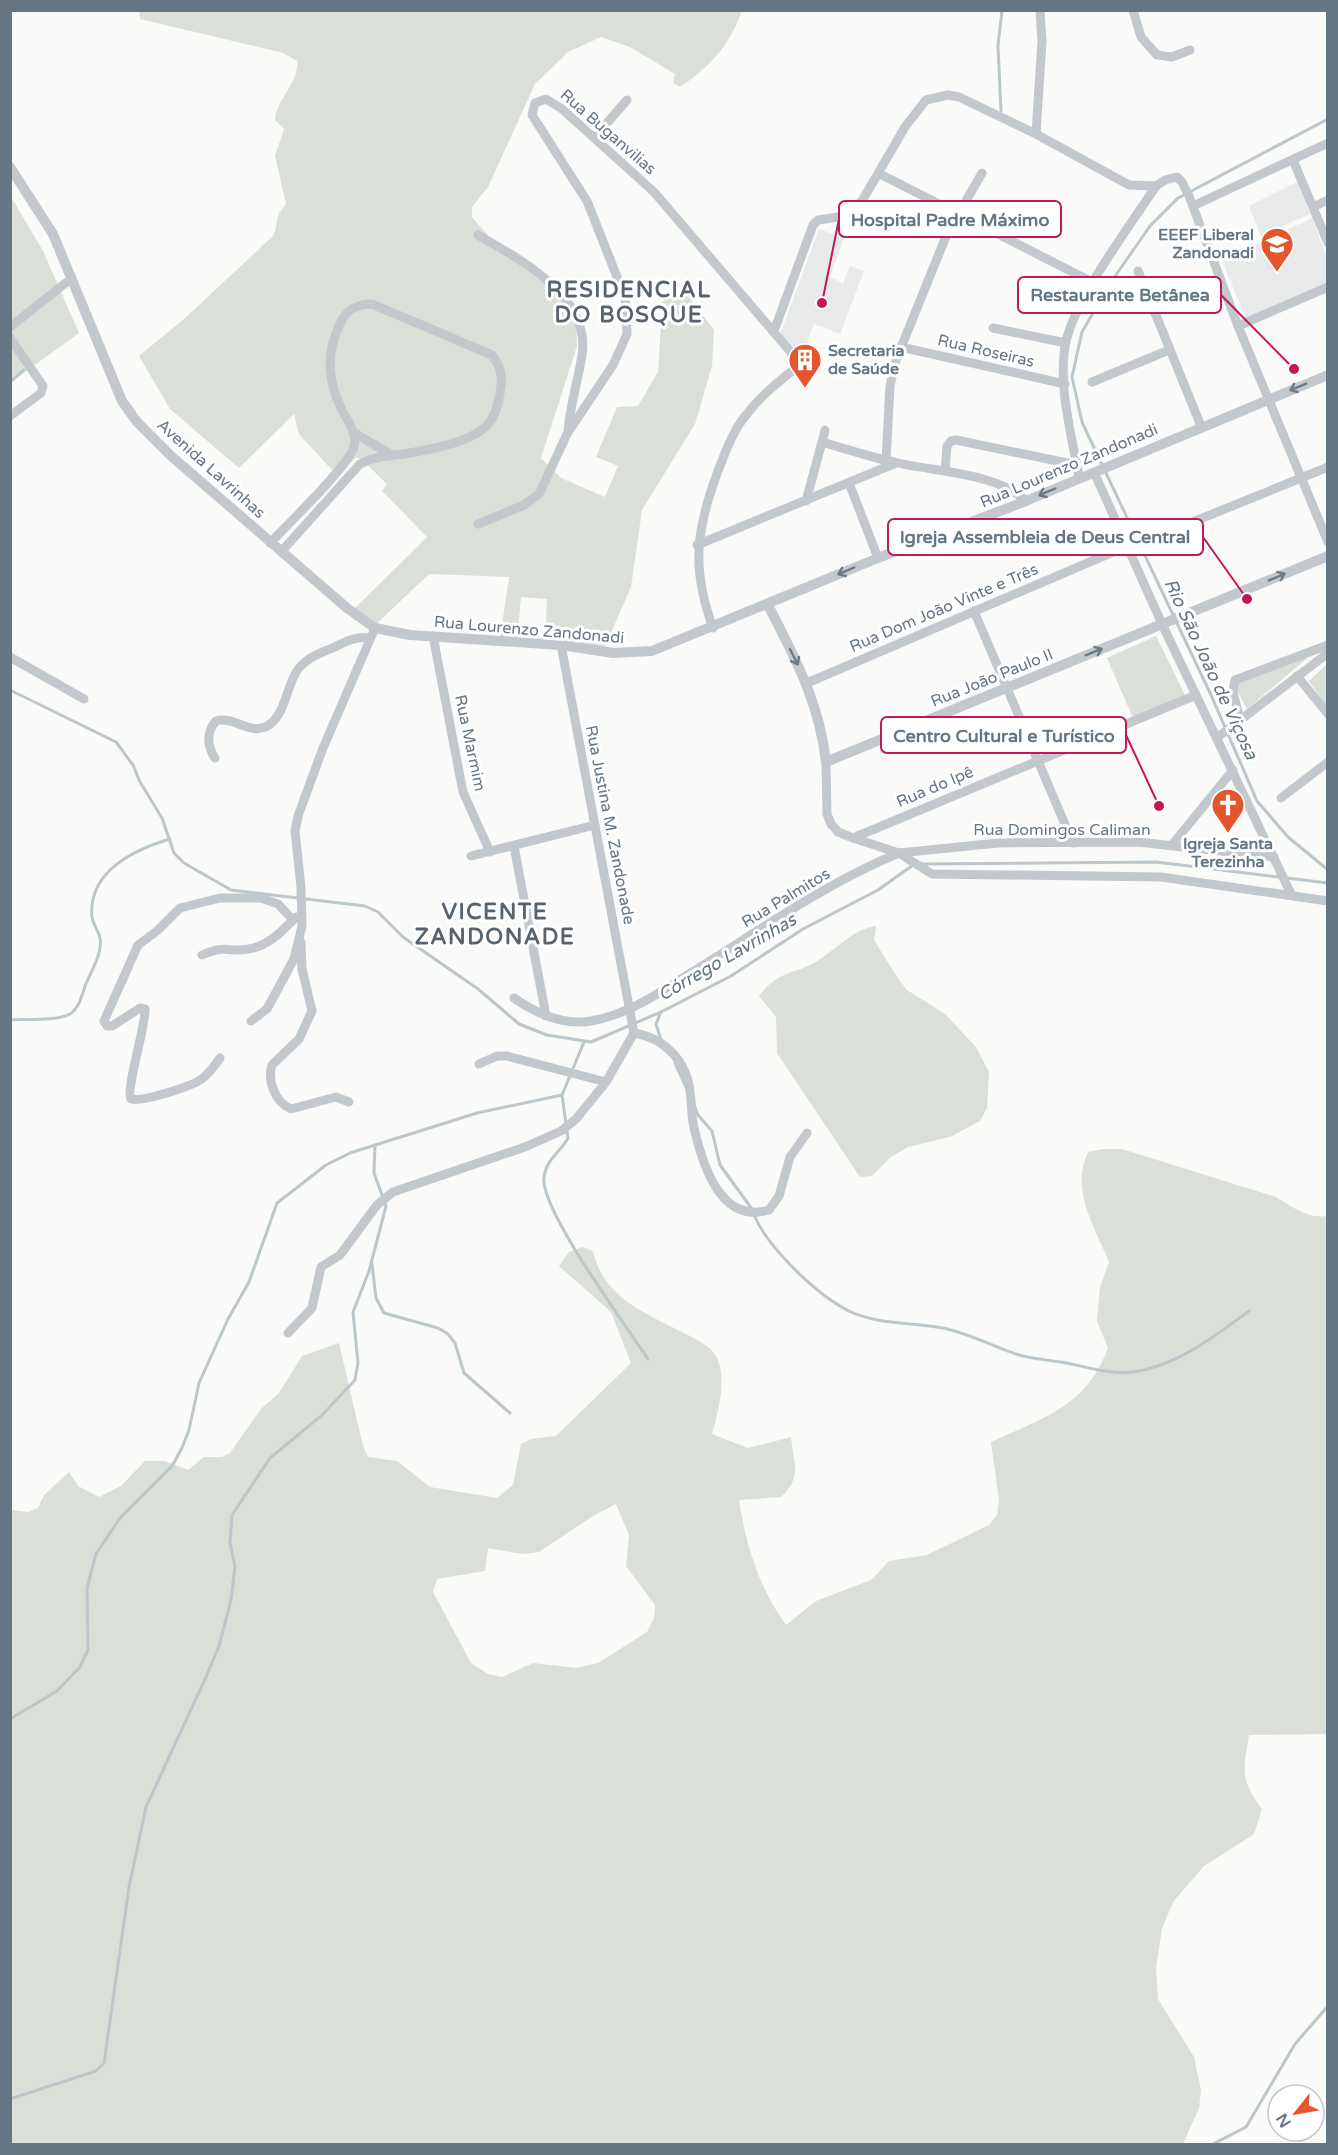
<svg xmlns="http://www.w3.org/2000/svg" width="1338" height="2155" viewBox="0 0 1338 2155" font-family="'Varela Round',sans-serif">
<style>
.built{fill:#e8e9e9}
.green{fill:#dadfd7;fill-rule:evenodd}
.lines{fill:none;stroke-linecap:round;stroke-linejoin:round}
.stream{stroke:#bbc7cb;stroke-width:3}
.minor{stroke:#c3c8cc;stroke-width:9}
.tertiary{stroke:#c3c8cc;stroke-width:10}
.oneway{stroke:#6a7a87}
.labels{text-anchor:middle;dominant-baseline:central;stroke-width:6;stroke-linejoin:round;paint-order:stroke}
.street-label{font-size:16px;fill:#657683;stroke:#fff}
.poi-label{font-size:16px;font-weight:bold;fill:#657683;stroke:#fff;text-anchor:end}
.water-label{font-size:18px;font-style:italic;fill:#60757c;stroke:#fff}
.district-label{font-size:22px;font-weight:bold;letter-spacing:1.5px;fill:#57646e;stroke:#fff}
.leader{fill:none;stroke:#c2185b;stroke-width:2}
.callout-dot{fill:#c2185b;stroke:#fff;stroke-width:2}
.callout{fill:#fff;stroke:#c2185b;stroke-width:2}
.callout-label{font-size:18px;text-anchor:middle;font-weight:bold;fill:#657683}
</style>
<rect width="100%" height="100%" fill="#fafaf8"/>
<!-- built -->
<g class="built">
<polygon points="1297,182 1310,214 1261,236 1249,206"/>
<polygon points="1312,218 1327,258 1327,284 1247,321 1222,261"/>
<polygon points="819,229 844,238 830,277 843,283 850,266 864,271 840,334 814,324 804,350 778,340"/>
</g>
<!-- green -->
<g class="green">
<path d="M139,11H742C728,47 712,65 680,87L673,83L675,74L630,47L601,37L568,52L535,84L488,187L472,207V217L492,240L559,296L576,321L577,346L541,458L561,478L605,497L618,466L596,457L617,407L638,406L658,372L663,293L688,296L714,330L712,366L695,424L642,510L631,587L603,651L545,642L547,599L521,597L517,641L500,639L509,577L429,574L373,627L352,611L427,537L382,491L387,484L360,458H355L343,471L332,470L299,434L294,414L239,468L170,409L139,356L184,319L274,235L279,213L286,204L275,156L284,129L275,120C277,98 299,83 297,61L283,53L140,19Z"/>
<polygon points="10,195 43,251 79,333 11,382"/>
<polygon points="1156,636 1186,697 1133,718 1107,658"/>
<polygon points="1312,654 1247,709 1236,688 1237,683"/>
<polygon points="1327,664 1328,707 1327,707 1309,681"/>
<path d="M876,926L874,940L897,977L907,990L945,1014L976,1047L989,1072L987,1108L980,1121L950,1137L908,1147L891,1157L872,1176L860,1177L777,1053L776,1017L759,996C780,969 792,976 817,961C837,949 853,929 876,926Z"/>
<path d="M1103,1149H1122L1276,1197C1292,1207 1308,1219 1327,1216V1734L1249,1735C1243,1770 1240,1780 1262,1809L1254,1834L1204,1866L1173,1902L1162,1929L1156,1968L1158,1999L1194,2057L1201,2090L1199,2108L1183,2144H11V1510L28,1512L38,1508L44,1495L69,1472L78,1486L99,1497L121,1486L145,1461H165L188,1470L204,1457H222L230,1453L261,1409L279,1393L302,1356L339,1343L363,1446L368,1457L397,1461L430,1487L497,1498L513,1485L521,1444L531,1439L556,1436L631,1363L611,1312L559,1266L569,1252L582,1247L593,1251C604,1300 648,1314 688,1335C696,1339 709,1346 714,1353C729,1374 718,1412 712,1434L748,1448L791,1437C794,1463 802,1478 781,1497L739,1500C746,1545 759,1588 786,1625L816,1601L871,1580L889,1561L927,1555L989,1525L997,1515L999,1500L991,1442C1043,1418 1086,1407 1108,1348L1097,1321L1100,1287L1109,1262C1095,1228 1070,1189 1088,1152ZM616,1504L629,1535L626,1566L655,1605L654,1618L647,1632L598,1663L577,1668L533,1663L502,1677L488,1674L471,1663L433,1592L437,1579L485,1571L488,1548L523,1554L539,1552L593,1516Z"/>
</g>
<g class="lines">
<!-- stream -->
<g class="stream">
<polyline points="1001,111 998,46 1002,10"/>
<polyline points="10,382 24,370"/>
<polyline points="1102,465 1082,422 1072,377 1082,332 1111,282 1150,226 1178,198 1328,119"/>
<polyline points="1105,471 1211,695 1257,801 1288,837 1328,870"/>
<polyline points="10,690 116,742 133,765 140,782 162,818 174,853 184,863 231,890 365,906 378,912 403,937 478,989 519,1024 547,1035 591,1042 661,1012 731,976 803,929 878,890 913,865"/>
<polyline points="923,864 1156,862 1328,883"/>
<path d="M10,1020C25,1019 58,1021 70,1014C79,1008 82,996 85,986C90,973 103,954 100,938C99,931 93,925 92,917C88,872 133,850 170,839"/>
<polyline points="661,1040 656,1024 661,1012"/>
<path d="M584,1042L562,1095L568,1138C561,1152 546,1159 544,1177C539,1208 627,1327 648,1359"/>
<polyline points="675,1063 686,1087"/>
<polyline points="695,1107 698,1115 712,1131 720,1165 752,1209"/>
<path d="M754,1215C768,1248 817,1295 849,1311C878,1325 912,1322 943,1328C968,1333 992,1346 1016,1354C1031,1359 1046,1360 1061,1362C1084,1366 1109,1375 1133,1372C1177,1366 1215,1336 1249,1311"/>
<polyline points="372,1264 376,1298 384,1313 438,1328 448,1334 455,1343 464,1373 510,1413"/>
<polyline points="10,1719 57,1691 80,1667 88,1650 87,1588 96,1554 120,1518 172,1466 181,1450 189,1430 199,1383 228,1319 249,1282 277,1203 326,1165 350,1153 477,1113 562,1095"/>
<polyline points="10,2099 96,2071 104,2063 129,1887 146,1807 206,1677 219,1646 231,1600 235,1566 230,1543 232,1515 270,1458 321,1416 355,1380 358,1363 353,1312 369,1271 386,1206 374,1173 375,1145"/>
<polyline points="1213,2144 1246,2127 1295,2044 1328,2006"/>
</g>
<!-- minor -->
<g class="minor">
<polyline points="1133,10 1141,37 1157,55 1172,57 1190,50"/>
<polyline points="1036,134 1042,41 1040,10"/>
<polyline points="594,138 627,100"/>
<polyline points="1293,160 1328,243"/>
<polyline points="880,174 1094,283"/>
<polyline points="1193,206 1328,143"/>
<polyline points="1313,207 1328,200"/>
<path d="M478,235C521,260 591,296 582,355C578,381 570,405 568,432"/>
<polyline points="1138,271 1201,426"/>
<polyline points="1120,307 1148,295"/>
<polyline points="1238,326 1328,287"/>
<polyline points="10,327 72,278"/>
<polyline points="993,328 1066,343"/>
<polyline points="774,331 813,225 818,220 844,216 862,201 905,127 926,100 948,95 959,97 1036,134 1129,185 1156,186 1165,180 1177,177 1182,182 1189,196 1238,326 1328,542"/>
<polyline points="10,338 43,386 41,393 10,416"/>
<polyline points="901,347 1065,384"/>
<polyline points="1092,382 1169,350"/>
<path d="M825,430L822,442C846,449 870,457 894,462C933,472 996,472 1026,501"/>
<polyline points="354,433 392,455"/>
<polyline points="886,460 890,386 896,360 947,234 982,173"/>
<polyline points="945,471 947,446 951,441 956,440 1077,465"/>
<polyline points="1094,472 1162,624 1291,894"/>
<path d="M1079,478C1072,435 1057,385 1066,341C1077,296 1129,227 1156,186"/>
<polyline points="849,483 878,558"/>
<polyline points="806,501 822,442"/>
<path d="M478,524L524,505L539,494L567,434L613,365L627,334L625,297L587,201L532,115L535,103L546,99L562,109L654,192L801,364C782,379 762,394 747,414C733,430 726,451 718,471C696,530 691,568 713,628"/>
<polyline points="1151,539 1328,467"/>
<path d="M270,543C286,526 351,464 354,446C357,434 349,423 343,412C328,383 325,355 340,324C346,310 356,304 372,304L492,355C503,370 503,380 499,398C497,407 495,416 489,423C475,442 427,450 404,454C389,456 374,456 360,464L281,552"/>
<polyline points="697,545 896,463"/>
<polyline points="974,611 1073,843"/>
<polyline points="433,636 463,792 490,852"/>
<polyline points="561,645 634,1033"/>
<polyline points="10,657 84,699"/>
<polyline points="1297,676 1328,714"/>
<polyline points="807,683 1127,546"/>
<polyline points="1240,720 1233,692 1235,680 1328,645"/>
<polyline points="1218,737 1328,653"/>
<path d="M215,758C207,746 206,732 216,721C234,715 250,737 269,725C287,712 286,684 299,668C308,657 322,652 335,647C346,641 357,636 370,638"/>
<polyline points="826,762 827,814 831,824 838,832 853,838 899,853 998,843 1138,842 1274,857"/>
<polyline points="1281,798 1328,762"/>
<polyline points="853,838 1196,695"/>
<polyline points="514,846 546,1016"/>
<polyline points="1171,846 1233,770"/>
<polyline points="471,856 595,825"/>
<path d="M301,942L302,969L312,1011L299,1039L272,1065C267,1081 275,1102 291,1109L336,1097L349,1102"/>
<path d="M202,955C227,944 228,953 249,949C269,946 283,930 296,917"/>
<path d="M514,998C537,1014 563,1026 591,1021C631,1014 663,990 697,969C762,929 828,882 899,853L932,874L1161,877L1328,901"/>
<polyline points="251,1021 267,1009 294,959 302,926 301,887 295,831 298,816 323,748 375,628"/>
<path d="M634,1033C664,1038 686,1060 690,1091C692,1105 691,1119 695,1132C704,1169 722,1224 769,1210L779,1196L790,1157L807,1133"/>
<path d="M220,1058C214,1066 209,1075 200,1080C189,1087 143,1102 131,1099C125,1091 146,1026 145,1009L140,1008L112,1026H107L104,1021L138,945L157,931L180,908L220,898H261L278,904L293,920"/>
<polyline points="479,1064 497,1056 507,1056 606,1082"/>
<polyline points="288,1333 312,1308 321,1267 340,1255 377,1205 393,1192 525,1147 561,1131 576,1119 606,1082 634,1033"/>
</g>
<!-- tertiary -->
<g class="tertiary">
<polyline points="10,167 53,234 122,401 137,422 170,455 347,608 375,628 410,635 561,645 613,653 652,651 878,558 1026,501 1328,375"/>
<path d="M768,605C795,658 819,701 826,762L1328,556"/>
</g>
</g>
<!-- one-way arrows -->
<defs><path id="oneway-shaft" d="M-6 0H5M1.5-3L5.5 0L1.5 3" fill="none" stroke-width="1.6" stroke-linecap="round" stroke-linejoin="round" transform="scale(1.5)"/></defs>
<g class="oneway">
<use href="#oneway-shaft" transform="translate(1298 387) rotate(158)"/>
<use href="#oneway-shaft" transform="translate(1047 492) rotate(157)"/>
<use href="#oneway-shaft" transform="translate(846 571) rotate(157)"/>
<use href="#oneway-shaft" transform="translate(1277 577) rotate(-23)"/>
<use href="#oneway-shaft" transform="translate(1094 652) rotate(-22)"/>
<use href="#oneway-shaft" transform="translate(794 657) rotate(63)"/>
</g>
<!-- icons -->
<defs>
<g id="school-pin" transform="scale(1.725)"><path d="M0 17L-7.5 6A9.5 9.5 0 1 1 7.5 6Z" fill="#e4572e" stroke="#fff"/><path d="M0-5L7-2L0 1L-7-2ZM-4 1L0 2.5L4 1V4Q0 6-4 4Z" fill="#fff"/></g>
<g id="building-pin" transform="scale(1.725)"><path d="M0 17L-7.5 6A9.5 9.5 0 1 1 7.5 6Z" fill="#e4572e" stroke="#fff"/><path d="M-4-6H4V6H1V3H-1V6H-4ZM-2.5-4.3h1.7v1.8h-1.7ZM.8-4.3h1.7v1.8H.8ZM-2.5-1h1.7V.8h-1.7ZM.8-1h1.7V.8H.8Z" fill="#fff"/></g>
<g id="church-pin" transform="scale(1.725)"><path d="M0 17L-7.5 6A9.5 9.5 0 1 1 7.5 6Z" fill="#e4572e" stroke="#fff"/><path d="M-1.2-6h2.4v3.5h3.3v2.4h-3.3V6h-2.4V-.1h-3.3v-2.4h3.3Z" fill="#fff"/></g>
</defs>
<g fill-rule="evenodd">
<use href="#school-pin" x="1277" y="244"/>
<use href="#building-pin" x="805" y="360"/>
<use href="#church-pin" x="1228" y="805"/>
</g>
<g class="labels">
<!-- street labels -->
<g class="street-label">
<text transform="translate(608 132) rotate(41)">Rua Buganvilias</text>
<text transform="translate(986 351) rotate(13)">Rua Roseiras</text>
<text transform="translate(1069 466) rotate(-23)">Rua Lourenzo Zandonadi</text>
<text transform="translate(211 469) rotate(42)">Avenida Lavrinhas</text>
<text transform="translate(944 608) rotate(-23)">Rua Dom João Vinte e Três</text>
<text transform="translate(529 630) rotate(5)">Rua Lourenzo Zandonadi</text>
<text transform="translate(992 678) rotate(-22)">Rua João Paulo II</text>
<text transform="translate(470 743) rotate(78)">Rua Marmim</text>
<text transform="translate(935 787) rotate(-23)">Rua do Ipê</text>
<text transform="translate(610 825) rotate(79)">Rua Justina M. Zandonade</text>
<text x="1062" y="830">Rua Domingos Caliman</text>
<text transform="translate(786 898) rotate(-31)">Rua Palmitos</text>
</g>
<!-- poi labels -->
<g class="poi-label">
<text x="1254" y="235">EEEF Liberal<tspan x="1254" dy="18">Zandonadi</tspan></text>
<text x="828" y="351" text-anchor="start">Secretaria<tspan x="828" dy="18">de Saúde</tspan></text>
<text x="1228" y="844" text-anchor="middle">Igreja Santa<tspan x="1228" dy="18">Terezinha</tspan></text>
</g>
<!-- water labels -->
<g class="water-label">
<text transform="translate(1211 669) rotate(65)">Rio São João de Viçosa</text>
<text transform="translate(727 957) rotate(-30)">Córrego Lavrinhas</text>
</g>
<!-- district labels -->
<g class="district-label">
<text x="629" y="290">RESIDENCIAL<tspan x="629" dy="25">DO BOSQUE</tspan></text>
<text x="495" y="912">VICENTE<tspan x="495" dy="25">ZANDONADE</tspan></text>
</g>
</g>
<!-- callouts -->
<path class="leader" d="M822 303L839 219M1294 369L1221 295M1247 599L1203 537M1159 806L1126 735"/>
<g class="callout-dot">
<circle cx="822" cy="303" r="6"/>
<circle cx="1294" cy="369" r="6"/>
<circle cx="1247" cy="599" r="6"/>
<circle cx="1159" cy="806" r="6"/>
</g>
<g class="callout">
<rect x="839" y="201" width="222" height="36" rx="6"/>
<rect x="1018" y="277" width="203" height="36" rx="6"/>
<rect x="888" y="519" width="315" height="36" rx="6"/>
<rect x="881" y="717" width="245" height="36" rx="6"/>
</g>
<g class="callout-label">
<text x="950" y="226">Hospital Padre Máximo</text>
<text x="1120" y="301">Restaurante Betânea</text>
<text x="1045" y="543">Igreja Assembleia de Deus Central</text>
<text x="1004" y="742">Centro Cultural e Turístico</text>
</g>
<!-- border -->
<rect width="1338" height="2155" fill="none" stroke="#657683" stroke-width="24"/>
<!-- north arrow -->
<g transform="translate(1296 2113) rotate(239)"><circle r="28" fill="#ffffff" stroke="#c1c8cd" stroke-width="1.5"/>
<path d="M0-4.5L10 22L0 15L-10 22Z" fill="#e4572e"/>
<text y="-9" font-size="16" font-weight="bold" text-anchor="middle" fill="#657683">N</text>
</g>
</svg>
